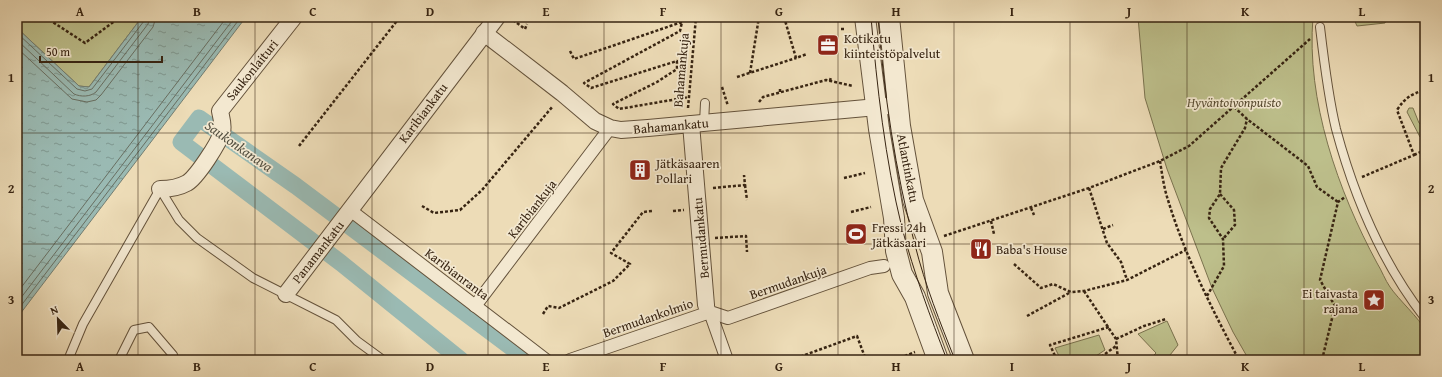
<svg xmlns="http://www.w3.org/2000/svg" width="1442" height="377" viewBox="0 0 1442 377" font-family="'Gentium Book Plus',serif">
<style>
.green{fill:#bdbf8b;stroke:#7a724e}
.water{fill:url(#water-ripples);stroke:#727e73}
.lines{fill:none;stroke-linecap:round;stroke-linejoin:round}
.shore{stroke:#686f62;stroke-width:1}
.canal{stroke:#9abab3;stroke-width:17}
.service-casing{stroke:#64523b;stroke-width:10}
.pedestrian-casing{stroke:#64523b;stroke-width:14}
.minor-casing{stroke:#64523b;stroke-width:18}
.tertiary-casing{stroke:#64523b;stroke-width:22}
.path{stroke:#372412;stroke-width:2.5;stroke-dasharray:3 2;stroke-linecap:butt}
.service{stroke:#f3e8d0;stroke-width:8}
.pedestrian{stroke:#f3e8d0;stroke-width:12}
.minor{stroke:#f3e8d0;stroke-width:16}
.tertiary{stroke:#f3e8d0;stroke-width:20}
.tram{stroke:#372412;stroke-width:1}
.grid{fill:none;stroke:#372412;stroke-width:1;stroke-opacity:0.55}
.labels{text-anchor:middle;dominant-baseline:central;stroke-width:3.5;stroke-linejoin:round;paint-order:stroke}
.poi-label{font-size:13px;fill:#372412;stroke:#f3e8d0;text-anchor:start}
.street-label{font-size:13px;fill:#372412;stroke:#f3e8d0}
.park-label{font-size:13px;font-style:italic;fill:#584b30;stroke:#f3e8d0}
.water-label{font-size:14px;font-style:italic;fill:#555142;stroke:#f3e8d0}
.neatline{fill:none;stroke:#372412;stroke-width:1.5}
.grid-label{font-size:13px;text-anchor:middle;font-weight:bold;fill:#372412}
</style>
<defs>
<pattern id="water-ripples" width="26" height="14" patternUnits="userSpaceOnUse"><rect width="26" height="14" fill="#9abab3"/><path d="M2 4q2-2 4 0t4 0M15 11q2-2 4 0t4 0" fill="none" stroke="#7e9790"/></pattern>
</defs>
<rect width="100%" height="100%" fill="#eddcb7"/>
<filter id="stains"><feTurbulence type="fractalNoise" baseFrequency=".005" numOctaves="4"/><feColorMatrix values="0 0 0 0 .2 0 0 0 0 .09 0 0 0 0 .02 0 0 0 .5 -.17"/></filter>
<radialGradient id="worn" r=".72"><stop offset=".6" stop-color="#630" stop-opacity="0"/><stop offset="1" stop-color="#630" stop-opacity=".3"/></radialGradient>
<!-- green -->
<g class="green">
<polygon points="17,17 142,17 89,87 79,86 17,28"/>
<path d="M1138,17H1313C1306,100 1338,191 1377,263C1382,271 1385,280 1390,287C1398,299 1420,319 1425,330C1428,337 1425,352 1425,360H1249L1233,332L1212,288L1167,169L1145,98Z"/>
<polygon points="1353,17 1387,17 1385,23 1357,26"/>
<polygon points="1409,108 1413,108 1419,123 1425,127 1425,139 1420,137 1407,112"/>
<polygon points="1167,321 1178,345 1166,360 1149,360 1156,353 1138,334"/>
<polygon points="1099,335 1105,350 1090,360 1061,360 1055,348"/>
</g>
<!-- water -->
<polygon class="water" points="142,17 246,17 17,318 17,28 79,86 89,87"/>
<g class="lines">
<!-- shore -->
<g class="shore">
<polyline points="17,33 77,89 85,91 92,89 144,21 145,17"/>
<path d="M17,40L74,94C81,97 90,97 96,92L148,24L150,17"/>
<polyline points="17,48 72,99 87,102 96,100 101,95 153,27 156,17"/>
<polyline points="17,293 227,17"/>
<polyline points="17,303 235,17"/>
<polyline points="17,311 241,17"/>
</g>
<!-- canal -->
<polyline class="canal" points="461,360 341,263 181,142 199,118 296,186 528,360"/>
<!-- service casing -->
<g class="service-casing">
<g id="service">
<path d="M1320,27C1324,61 1328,96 1336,129C1354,196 1382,263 1425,318"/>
<polyline points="704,123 705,103"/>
<polyline points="68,360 83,324 160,189 179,220 197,238 253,278 336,320 357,341 383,360"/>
<polyline points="119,360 134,330 149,327 173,355 175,360"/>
</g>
</g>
<!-- pedestrian casing -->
<g class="pedestrian-casing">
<g id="pedestrian">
<polyline points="350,210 546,360"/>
<polyline points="475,306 610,128"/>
<polyline points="708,307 710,312 728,318 870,268 884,266"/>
<polyline points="570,360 710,312 727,360"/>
</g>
</g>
<!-- minor casing -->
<g class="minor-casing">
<g id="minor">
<polyline points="484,33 562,93 595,121 610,128 621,130 648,128 899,105"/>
<polyline points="691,124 706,305"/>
<path d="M160,189C170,189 178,188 187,183C197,177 219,143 222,132C224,125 221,117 220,111L294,17"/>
<polyline points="286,294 497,17"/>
</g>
</g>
<!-- tertiary casing -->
<g class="tertiary-casing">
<g id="tertiary">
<polyline points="865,17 879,129 894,218 896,251 902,274 915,297 938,360"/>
<polyline points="889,17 900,126 913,200 932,252 938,293 964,360"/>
</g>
</g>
<!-- path -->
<g class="path">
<polyline points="45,17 85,43 120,17"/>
<polyline points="784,17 796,58 807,54"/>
<polyline points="1421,17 1425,21"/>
<polyline points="513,20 525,29 527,24"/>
<polyline points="841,29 846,29"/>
<polyline points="570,51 574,59 682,22 680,31 584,83 591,88 677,61 677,69 657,82 613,104 619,109 689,97"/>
<polyline points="750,73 759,17"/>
<polyline points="737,77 796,58"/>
<polyline points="830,81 831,77"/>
<polyline points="722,87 728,106"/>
<polyline points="780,92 780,88"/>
<polyline points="759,102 763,97 826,80 853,86"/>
<polyline points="1234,107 1247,119 1308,166 1317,187 1338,202"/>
<polyline points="688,108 696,17"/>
<polyline points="299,146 400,17"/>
<polyline points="1414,155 1425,150"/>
<path d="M1160,161C1162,174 1164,188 1168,200C1185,256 1212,309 1239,360"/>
<path d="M1362,177L1414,155L1397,110C1405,98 1411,94 1425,90"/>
<polyline points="844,178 865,173"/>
<polyline points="745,185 747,200"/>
<polyline points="713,188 745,185 744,175"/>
<polyline points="1089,188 1107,243 1121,262 1127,280"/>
<polyline points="1220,194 1234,210 1235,225 1223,239"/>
<polyline points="422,206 434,213 460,210 482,190 553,106"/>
<polyline points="1031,208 1034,215"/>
<polyline points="673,211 684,210"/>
<polyline points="851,212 871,207"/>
<polyline points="991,221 994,234"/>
<polyline points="1103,229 1113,225"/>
<polyline points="944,236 1089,188 1160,161 1189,146 1310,39"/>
<polyline points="715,238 746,236 747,252"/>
<polyline points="1014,264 1041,288 1053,284 1071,292 1084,291 1127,280 1186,250"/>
<polyline points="1084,291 1116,339 1118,360"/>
<polyline points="1207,296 1224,266 1223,239 1209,218 1210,209 1220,194 1221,168 1245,128 1247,119"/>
<polyline points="543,314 548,306 559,308 613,281 630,264 611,253 643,212 652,211"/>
<polyline points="1027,316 1071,292"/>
<polyline points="1116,339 1144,326 1166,319"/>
<polyline points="900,358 915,352"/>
<polyline points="791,360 857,336 866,360"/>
<polyline points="1003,360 1006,359"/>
<polyline points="1057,360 1050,345 1109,327"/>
<polyline points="1097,360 1116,346"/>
<polyline points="1322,360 1335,306 1320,280 1338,202 1345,197"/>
</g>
<!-- service -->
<use href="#service" class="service"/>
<!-- pedestrian -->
<use href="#pedestrian" class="pedestrian"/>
<!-- minor -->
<use href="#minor" class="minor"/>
<!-- tertiary -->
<use href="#tertiary" class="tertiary"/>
<!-- tram -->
<g class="tram">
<path d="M871,17C877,87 885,159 902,228C914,273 930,316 947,360"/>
<path d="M878,17C884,93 895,171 915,245C925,285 940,322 955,360"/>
</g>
</g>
<!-- grid -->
<path class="grid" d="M138,17V360M255,17V360M372,17V360M488,17V360M604,17V360M721,17V360M838,17V360M954,17V360M1070,17V360M1187,17V360M1304,17V360M17,133H1425M17,244H1425"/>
<!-- icons -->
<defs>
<g id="office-square" transform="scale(1.15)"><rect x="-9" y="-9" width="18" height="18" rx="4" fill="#8f2418" stroke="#f3e8d0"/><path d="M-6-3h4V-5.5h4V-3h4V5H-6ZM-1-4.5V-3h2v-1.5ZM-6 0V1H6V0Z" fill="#fff"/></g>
<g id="building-square" transform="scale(1.15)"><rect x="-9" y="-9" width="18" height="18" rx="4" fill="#8f2418" stroke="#f3e8d0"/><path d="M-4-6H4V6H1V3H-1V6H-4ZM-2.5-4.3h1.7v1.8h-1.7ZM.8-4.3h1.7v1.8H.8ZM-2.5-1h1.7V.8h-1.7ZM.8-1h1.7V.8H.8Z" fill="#fff"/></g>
<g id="stadium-square" transform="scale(1.15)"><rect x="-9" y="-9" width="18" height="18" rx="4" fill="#8f2418" stroke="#f3e8d0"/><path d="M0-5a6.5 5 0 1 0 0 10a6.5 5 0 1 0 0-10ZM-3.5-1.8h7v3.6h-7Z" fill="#fff"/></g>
<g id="restaurant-square" transform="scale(1.15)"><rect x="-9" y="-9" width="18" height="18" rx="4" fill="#8f2418" stroke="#f3e8d0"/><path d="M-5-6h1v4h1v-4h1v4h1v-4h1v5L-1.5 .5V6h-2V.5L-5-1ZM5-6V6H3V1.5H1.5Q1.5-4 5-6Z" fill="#fff"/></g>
<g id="sight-square" transform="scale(1.15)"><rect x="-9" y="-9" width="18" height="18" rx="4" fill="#8f2418" stroke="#f3e8d0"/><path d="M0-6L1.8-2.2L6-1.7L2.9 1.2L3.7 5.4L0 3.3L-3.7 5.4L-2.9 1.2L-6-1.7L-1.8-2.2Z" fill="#fff"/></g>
</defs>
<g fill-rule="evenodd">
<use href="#office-square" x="828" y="45"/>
<use href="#building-square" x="640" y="170"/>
<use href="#stadium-square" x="856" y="234"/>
<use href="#restaurant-square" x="981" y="249"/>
<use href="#sight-square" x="1374" y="300"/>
</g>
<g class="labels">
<!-- poi labels -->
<g class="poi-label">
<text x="844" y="38">Kotikatu<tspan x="844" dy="15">kiinteistöpalvelut</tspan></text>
<text x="656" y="163">Jätkäsaaren<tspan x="656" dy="15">Pollari</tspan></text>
<text x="872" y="227">Fressi 24h<tspan x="872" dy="15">Jätkäsaari</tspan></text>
<text x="996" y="249">Baba's House</text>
<text x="1358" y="293" text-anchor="end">Ei taivasta<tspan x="1358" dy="15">rajana</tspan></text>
</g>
<!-- street labels -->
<g class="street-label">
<text transform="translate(252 70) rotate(-51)">Saukonlaituri</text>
<text transform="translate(681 70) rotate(-85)">Bahamankuja</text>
<text transform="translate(423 113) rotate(-53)">Karibiankatu</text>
<text transform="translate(671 126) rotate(-5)">Bahamankatu</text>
<text transform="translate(908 168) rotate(79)">Atlantinkatu</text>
<text transform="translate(532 209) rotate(-52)">Karibiankuja</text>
<text transform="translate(701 238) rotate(-95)">Bermudankatu</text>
<text transform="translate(318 252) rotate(-52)">Panamankatu</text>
<text transform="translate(457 274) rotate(37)">Karibianranta</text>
<text transform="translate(788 282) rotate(-19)">Bermudankuja</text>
<text transform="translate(648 318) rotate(-19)">Bermudankolmio</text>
</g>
<!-- park labels -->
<g class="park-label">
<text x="1234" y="102">Hyväntoivonpuisto</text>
</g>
<!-- water labels -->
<g class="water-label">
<text transform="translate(239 146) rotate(35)">Saukonkanava</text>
</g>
</g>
<!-- margin -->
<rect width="1442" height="377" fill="none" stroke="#eddcb7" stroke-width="44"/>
<!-- north arrow -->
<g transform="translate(58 319) rotate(337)" stroke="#f3e8d0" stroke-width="3" paint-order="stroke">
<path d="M0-3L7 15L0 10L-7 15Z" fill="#372412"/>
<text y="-6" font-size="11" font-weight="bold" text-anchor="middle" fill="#372412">N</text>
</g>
<!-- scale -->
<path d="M40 56v6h122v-6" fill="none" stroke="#372412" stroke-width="2"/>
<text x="46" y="56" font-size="12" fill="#372412" stroke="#f3e8d0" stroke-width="3" paint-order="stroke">50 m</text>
<rect x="22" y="22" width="1398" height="333" class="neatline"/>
<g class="grid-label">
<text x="80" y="16">A</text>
<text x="197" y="16">B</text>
<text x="313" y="16">C</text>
<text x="430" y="16">D</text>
<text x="546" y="16">E</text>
<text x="663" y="16">F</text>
<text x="779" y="16">G</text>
<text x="896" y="16">H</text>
<text x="1012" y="16">I</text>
<text x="1129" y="16">J</text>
<text x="1245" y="16">K</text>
<text x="1362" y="16">L</text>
<text x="11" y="82">1</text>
<text x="1431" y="82">1</text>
<text x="11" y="193">2</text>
<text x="1431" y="193">2</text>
<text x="11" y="304">3</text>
<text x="1431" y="304">3</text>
<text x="80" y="371">A</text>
<text x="197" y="371">B</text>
<text x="313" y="371">C</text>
<text x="430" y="371">D</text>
<text x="546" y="371">E</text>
<text x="663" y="371">F</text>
<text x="779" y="371">G</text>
<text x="896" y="371">H</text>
<text x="1012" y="371">I</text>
<text x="1129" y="371">J</text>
<text x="1245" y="371">K</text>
<text x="1362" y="371">L</text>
</g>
<rect width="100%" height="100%" filter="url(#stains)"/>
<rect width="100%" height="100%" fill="url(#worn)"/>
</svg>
